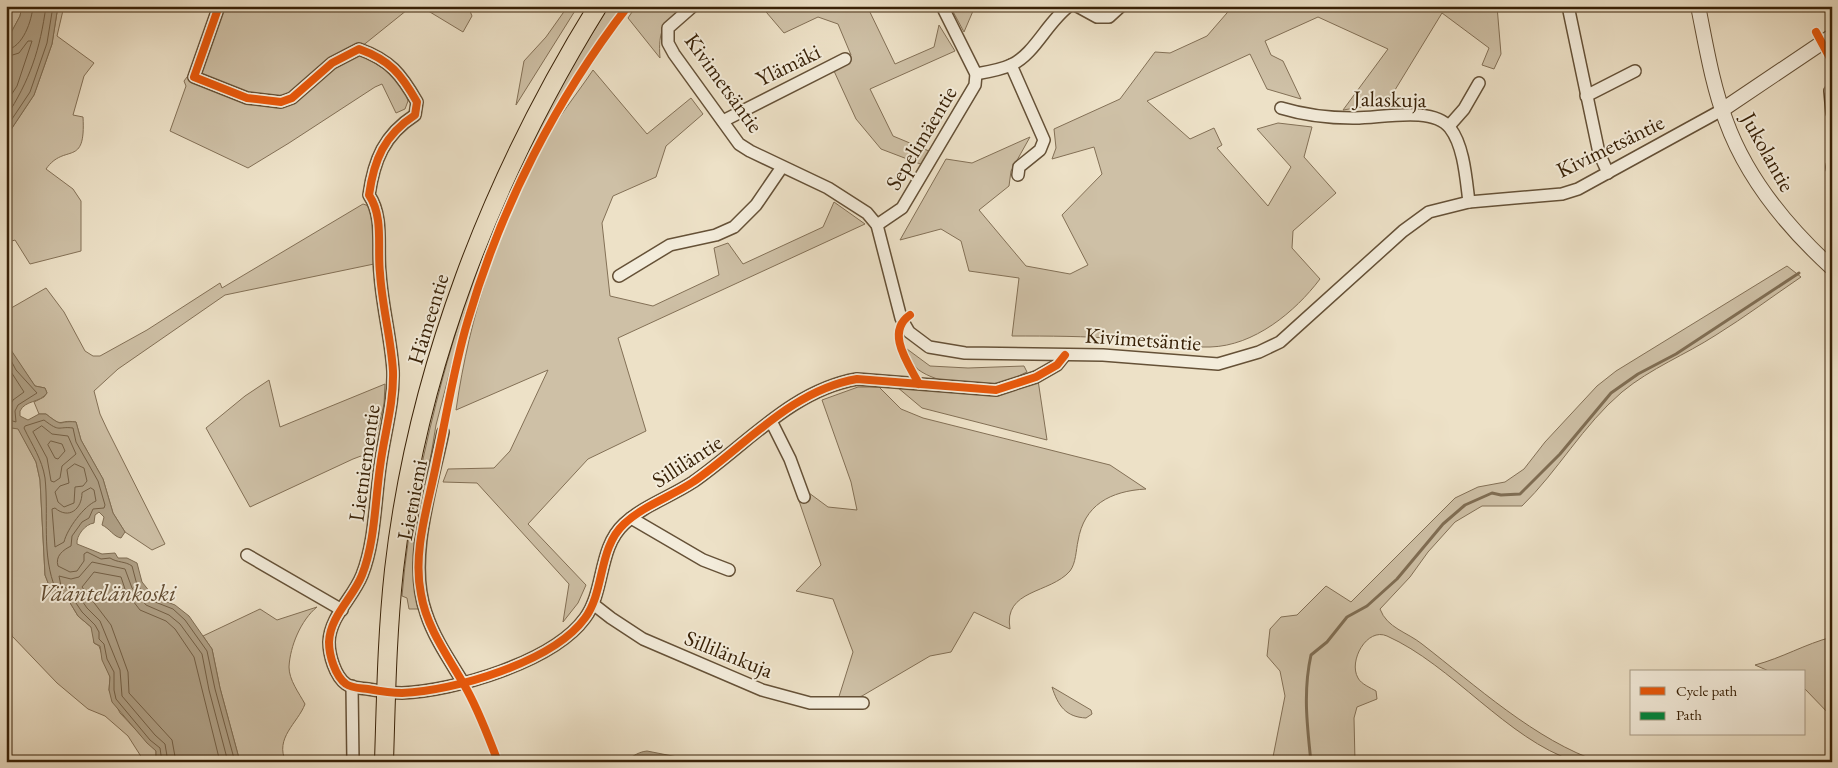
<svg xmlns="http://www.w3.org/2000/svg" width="1838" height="768" viewBox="0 0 1838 768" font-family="'EB Garamond',serif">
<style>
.green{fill:#cec0a6;stroke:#837056}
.water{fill:#afa086;stroke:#7f6d53}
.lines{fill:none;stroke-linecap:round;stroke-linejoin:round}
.shore{stroke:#746046;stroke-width:1}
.stream{stroke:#7f6d53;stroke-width:3}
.minor-casing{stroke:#655137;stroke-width:14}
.tertiary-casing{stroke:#655137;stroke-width:16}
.trunk-casing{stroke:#382107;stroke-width:20}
.minor{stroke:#f3ecdb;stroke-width:11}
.tertiary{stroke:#f3ecdb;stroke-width:14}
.trunk{stroke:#ede1c7;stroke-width:18}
.quiet{stroke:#00873e;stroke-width:6;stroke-dasharray:12 6;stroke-linecap:butt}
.cycleway-casing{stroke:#f3ecdb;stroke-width:11}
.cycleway{stroke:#e8590c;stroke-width:8}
.labels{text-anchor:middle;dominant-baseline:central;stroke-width:4;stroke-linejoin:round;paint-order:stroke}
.street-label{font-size:22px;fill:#382107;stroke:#f3ecdb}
.water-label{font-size:24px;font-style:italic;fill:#624d33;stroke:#f3ecdb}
</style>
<rect width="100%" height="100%" fill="#ede1c7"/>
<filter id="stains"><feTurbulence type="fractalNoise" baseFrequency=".004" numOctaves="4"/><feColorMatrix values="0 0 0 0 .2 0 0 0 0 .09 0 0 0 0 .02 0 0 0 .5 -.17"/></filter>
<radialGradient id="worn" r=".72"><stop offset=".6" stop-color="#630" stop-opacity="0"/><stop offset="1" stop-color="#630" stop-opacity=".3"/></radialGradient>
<!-- green -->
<g class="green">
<polygon points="6,6 22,6 20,16 6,42"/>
<path d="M58,6H64L57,36L94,63L84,76L73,115L83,117C86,169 65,142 46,169L73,189L81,201V251L30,264L15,240L6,243V137L34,95L52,44Z"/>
<polygon points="225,6 412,6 356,51 401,80 408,101 405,109 396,113 382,84 375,87 289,143 248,168 170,131 186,86 184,81 211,45"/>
<polygon points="420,6 468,6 472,16 463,32"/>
<polygon points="568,6 578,6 516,105 524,61 546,37"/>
<path d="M609,6H624L579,68L538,141L492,243L465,313L436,425L413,563L418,609H409L407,598L402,596C408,522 424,448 443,377C466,294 493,213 532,136C555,92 583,49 609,6Z"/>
<path d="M636,6H685C663,23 658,30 660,58L628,18Z"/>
<polygon points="761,6 793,6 807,10 814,6 867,6 895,64 934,47 939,25 955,51 870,89 893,136 929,151 923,165 881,149 856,119 834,71 847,64 845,59 851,55 838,24 818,17 784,33"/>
<polygon points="950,6 979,6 973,11 964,32"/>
<path d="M1233,6H1497L1501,54L1494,69L1482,65L1489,48L1442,13L1387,103L1343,110L1388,49L1318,17L1265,41L1271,55L1283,61L1301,99L1267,89L1250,54L1147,101L1190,139L1214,128L1222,145L1217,148L1268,206L1291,167L1257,129L1278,123L1312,127L1304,157L1336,193L1293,231L1292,248L1320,279C1295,312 1254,346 1210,347C1181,348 1151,341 1122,339C1085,336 1049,336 1012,336L1019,278L969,271L961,241L941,229L900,240L946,159L972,163L1030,137L1011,171L1009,186L979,210L1026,266L1070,274L1088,265L1062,215L1102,174L1094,147L1052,159L1056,148L1054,129L1120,99L1155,52L1170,53L1207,36Z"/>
<path d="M593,70L647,134L691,98L703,114L666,146L656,177L613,196L602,223L610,296L653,306L719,275L714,248L728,243L743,264L823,227L834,202L865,224L618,338L646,431L588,459L528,524L586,585L578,603L563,622L569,584L477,483L443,482L448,469L494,468L510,451L548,370L456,410C470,313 498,230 544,143C557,118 577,94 593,70Z"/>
<path d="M363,204L369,206L373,212L374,264L225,295L118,369L94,391L100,414L107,429L165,544L152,550L125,532L113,513L103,479L81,440L76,422C57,419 65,429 46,414H39L34,402L44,397L47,393L45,388L35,386L6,344V311L46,288L64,312L85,351L93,356H100L147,330L220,283L222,288Z"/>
<path d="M1787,266L1801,277C1773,296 1745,317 1716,335C1685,355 1651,368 1622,392C1583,425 1558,471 1522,506H1482L1455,522L1428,552L1410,577L1380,609C1387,628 1407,632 1422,644C1475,685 1536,741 1600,762C1592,762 1581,764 1574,761C1507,739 1452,665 1387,636C1367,627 1348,661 1358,678C1361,684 1371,688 1376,691L1377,699L1357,707L1354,718L1355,762H1272L1285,696L1280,671L1267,656L1270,629L1281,617L1297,615L1326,586L1351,602L1455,498L1478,487L1505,482L1524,469L1545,442L1597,386L1616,371Z"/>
<path d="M907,349L930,366L968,368L1024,366L1027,372C1014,378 1000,385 986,386C969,388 923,380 913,364C910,360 909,354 907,349Z"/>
<polygon points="269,380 280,427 385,384 384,404 371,458 361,456 353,459 250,507 206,428 245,396"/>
<polygon points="1038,380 1047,440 922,408 897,387 971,394"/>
<path d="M858,387H879L901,409L923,418L1110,465L1146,489C1110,491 1084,505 1078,541C1076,550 1076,563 1070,571C1050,594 1003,589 1010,629L974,612L951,652L930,656L862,696L837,703L853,652L833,599L796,591L821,565L796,492L805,490L828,507L857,510L851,482L822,400Z"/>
<polygon points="6,423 12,428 18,428 36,462 40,480 45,575 52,593 69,601 78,616 91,627 94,633 94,643 99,646 110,677 109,690 120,713 156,751 156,762 142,762 142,758 128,736 105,716 88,709 57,683 12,636 6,595"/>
<path d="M317,607C301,620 290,646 289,667C289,680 299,693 305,704C298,723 274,738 286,762H240L220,688L212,649L203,636L260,609L277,620Z"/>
<path d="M1832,637V717L1804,688V672H1771L1755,665C1782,658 1805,644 1832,637Z"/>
<path d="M1052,687L1091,710L1092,714L1086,718C1066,717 1058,706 1052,687Z"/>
</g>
<!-- water -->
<g class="water">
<polygon points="22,6 58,6 52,44 34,95 6,137 6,42 20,16"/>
<path d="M7,344L35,386L45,388L47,393C40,403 25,400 20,411V416L28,420L39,414H46C65,429 57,420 76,422L81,440L103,479L113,513L125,532L121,538C114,537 109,528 102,525L104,517L99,512L95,515L94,523C85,524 76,536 77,544L102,554L115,553L118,558H127L137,563L142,582L154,597L175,605L189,616L212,649L220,688L240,762H156V751L147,743L112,702L109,690L110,677L102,660L100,646L94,643L91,627L78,616L69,601L52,593L45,575L40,480L36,462L18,429L12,428L6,423Z"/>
<path d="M647,751L698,761L699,762H621C631,759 636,752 647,751Z"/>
</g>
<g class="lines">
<!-- shore -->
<g class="shore">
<path d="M6,50C23,48 32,20 33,6"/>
<polyline points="6,57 19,53 28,41 32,41 17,86 6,103"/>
<path d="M6,117C30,80 40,50 46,6"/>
<polyline points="6,128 30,92 47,43 53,6"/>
<polyline points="6,351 16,370 37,393 18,405 15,411 16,422 6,419"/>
<polyline points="6,364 24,392 13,400 6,413"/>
<polygon points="42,426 52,434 68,436 76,454 62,466 60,478 54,482 51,481 47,458 33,432"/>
<polygon points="51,441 62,444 65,451 58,459 55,458 48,445"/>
<polygon points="75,464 84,468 87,481 83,486 75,487 74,503 64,507 58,502 55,492 60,486 69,483 67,470"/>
<path d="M91,488L94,490L96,501C84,506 67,529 64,542L55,547L52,509L55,508C69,520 82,509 82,493Z"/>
<path d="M162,762L160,748L150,740L116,699L114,690V672L107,659L104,644L99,639V632L95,625L82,612L72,597L56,590C41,555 49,515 45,478C42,459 32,445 24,428L25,426L44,420C61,433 57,426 73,428L76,442L98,481L105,505L104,508L93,509L89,518L82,522L72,536L71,546C63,550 55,556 58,566L70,572L77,571L84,561V554L87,552L101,559L110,558C118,563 125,561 132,566L137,585L150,600L173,609L185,620L207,651L215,689L235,762"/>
<polyline points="168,762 165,744 155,735 122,696 120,670 100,621 87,608 76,592 61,586 59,576 71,579 79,577 92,562 125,569 132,588 146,605 169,615 180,624 202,654 209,690 228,762"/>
<polyline points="176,762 172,740 129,693 128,672 111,625 82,587 94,572 121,577 126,592 140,610 166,621 175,629 194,657 220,762"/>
</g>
<!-- stream -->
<path class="stream" d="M1311,762C1307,725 1303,691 1311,655L1327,642L1347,617L1367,606L1397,579L1443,524L1465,505L1492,493L1501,495L1520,494L1560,454L1611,393L1638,374L1676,354L1799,273"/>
<!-- minor casing -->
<g class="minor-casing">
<g id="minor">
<path d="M219,6L194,77L247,98L281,102L292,98L332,63L359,49C390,60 401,74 417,102L415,115C384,135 374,160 369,195C384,217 377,248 380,273C382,306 391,338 393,371C394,404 384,435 380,467C375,502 375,542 362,575C353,598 330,616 329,642C329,655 335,676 346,684C351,688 361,688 368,689C379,691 390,693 402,693C454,691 553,662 585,618C605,591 598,548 624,524C643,506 670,497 693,482C745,446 792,390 857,379L996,390L1036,377L1057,365L1065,355"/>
<polyline points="693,6 668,28 668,43 674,54 739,144 750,151 828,188 867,213 877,225 901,318 909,332 929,347 965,353 1103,355 1218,364 1259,352 1280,342 1403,231 1429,212 1469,202 1562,194 1578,189 1722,110"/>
<polyline points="1077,6 1097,17 1109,17 1121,6"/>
<polyline points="1568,6 1599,153 1608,173"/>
<polyline points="1011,65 1044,140 1040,150 1019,167 1018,175"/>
<path d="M976,74C987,72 1000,70 1011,65C1035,54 1047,22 1069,6"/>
<polyline points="1830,91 1832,113"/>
<polyline points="1586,96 1635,71"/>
<path d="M1281,108C1304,115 1329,118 1353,118C1378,119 1432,105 1450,128C1464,146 1466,179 1469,202"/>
<polyline points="723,121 845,59"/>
<polyline points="1449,126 1464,109 1479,83"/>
<polyline points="1832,166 1832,168"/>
<polyline points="877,225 902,208 975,85 976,74 942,6"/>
<polyline points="619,276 670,245 716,235 734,227 756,205 782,167"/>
<polyline points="771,421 790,459 804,497"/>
<path d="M443,432C432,486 407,560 426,613C434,638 450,661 464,684"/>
<polyline points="631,518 703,560 729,570"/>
<polyline points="247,555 342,610"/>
<polyline points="593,604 611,618 643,639 762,690 810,703 863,703"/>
<polyline points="352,686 353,762"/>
</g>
</g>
<!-- tertiary casing -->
<g class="tertiary-casing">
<g id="tertiary">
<path d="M1698,6C1706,45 1712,84 1726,121C1747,179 1787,227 1832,268"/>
<polyline points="1722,110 1832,36"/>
</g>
</g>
<!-- trunk casing -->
<g class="trunk-casing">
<path id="trunk" d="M384,762C386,698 387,634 394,570C417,369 492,177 598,6"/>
</g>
<!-- minor -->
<use href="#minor" class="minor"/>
<!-- tertiary -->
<use href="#tertiary" class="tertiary"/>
<!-- trunk -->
<use href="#trunk" class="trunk"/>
<!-- quiet -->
<g class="quiet">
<polyline points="1830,91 1832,113"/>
<polyline points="1832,166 1832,168"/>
</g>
<!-- cycleway casing -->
<g class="cycleway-casing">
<g id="cycleway">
<path d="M219,6L194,77L247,98L281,102L292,98L332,63L359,49C390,60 401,74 417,102L415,115C384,135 374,160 369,195C384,217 377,248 380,273C382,306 391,338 393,371C394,404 384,435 380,467C375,502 375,542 362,575C353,598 330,616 329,642C329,655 335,676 346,684C351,688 361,688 368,689C379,691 390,693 402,693C454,691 553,662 585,618C605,591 598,548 624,524C643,506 670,497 693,482C745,446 792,390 857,379L996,390L1036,377L1057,365L1065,355"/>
<polyline points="1816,32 1830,58 1830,91"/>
<path d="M910,315C885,332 908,363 919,384"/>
<path d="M498,762C489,738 479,712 467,690C450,659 427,630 421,594C412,551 429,503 437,460C447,413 454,366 468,320C501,207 556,99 628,6"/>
</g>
</g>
<!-- cycleway -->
<use href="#cycleway" class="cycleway"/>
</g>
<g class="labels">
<!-- street labels -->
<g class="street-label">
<text transform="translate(788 65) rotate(-26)">Ylämäki</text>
<text transform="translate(724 83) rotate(54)">Kivimetsäntie</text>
<text transform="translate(1390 99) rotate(1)">Jalaskuja</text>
<text transform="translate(921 138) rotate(-59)">Sepelimäentie</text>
<text transform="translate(1610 146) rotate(-26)">Kivimetsäntie</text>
<text transform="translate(1768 152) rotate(61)">Jukolantie</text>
<text transform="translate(428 319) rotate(-73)">Hämeentie</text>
<text transform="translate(1143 339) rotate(4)">Kivimetsäntie</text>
<text transform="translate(687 461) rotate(-33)">Silliläntie</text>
<text transform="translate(364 463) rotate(-82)">Lietniementie</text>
<text transform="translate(412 500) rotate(-79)">Lietniemi</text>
<text transform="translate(729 654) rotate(22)">Sillilänkuja</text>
</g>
<!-- water labels -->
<g class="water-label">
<text x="107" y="592">Vääntelänkoski</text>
</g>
</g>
<!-- margin -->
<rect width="1838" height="768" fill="none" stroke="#ede1c7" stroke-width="25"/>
<rect x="8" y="8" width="1823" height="753" fill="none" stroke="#382107" stroke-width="2.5"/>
<rect x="12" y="12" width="1813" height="743" fill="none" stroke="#382107"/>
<!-- legend -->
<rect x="1630" y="670" width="175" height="65" fill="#f3ecdb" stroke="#a89b86"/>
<rect x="1640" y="687" width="25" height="8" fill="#e8590c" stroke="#a89b86"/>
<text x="1676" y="696" font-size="15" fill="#382107">Cycle path</text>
<rect x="1640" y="712" width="25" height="8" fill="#00873e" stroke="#a89b86"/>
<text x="1676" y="720" font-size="15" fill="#382107">Path</text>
<rect width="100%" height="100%" filter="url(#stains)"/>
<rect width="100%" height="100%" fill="url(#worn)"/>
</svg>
